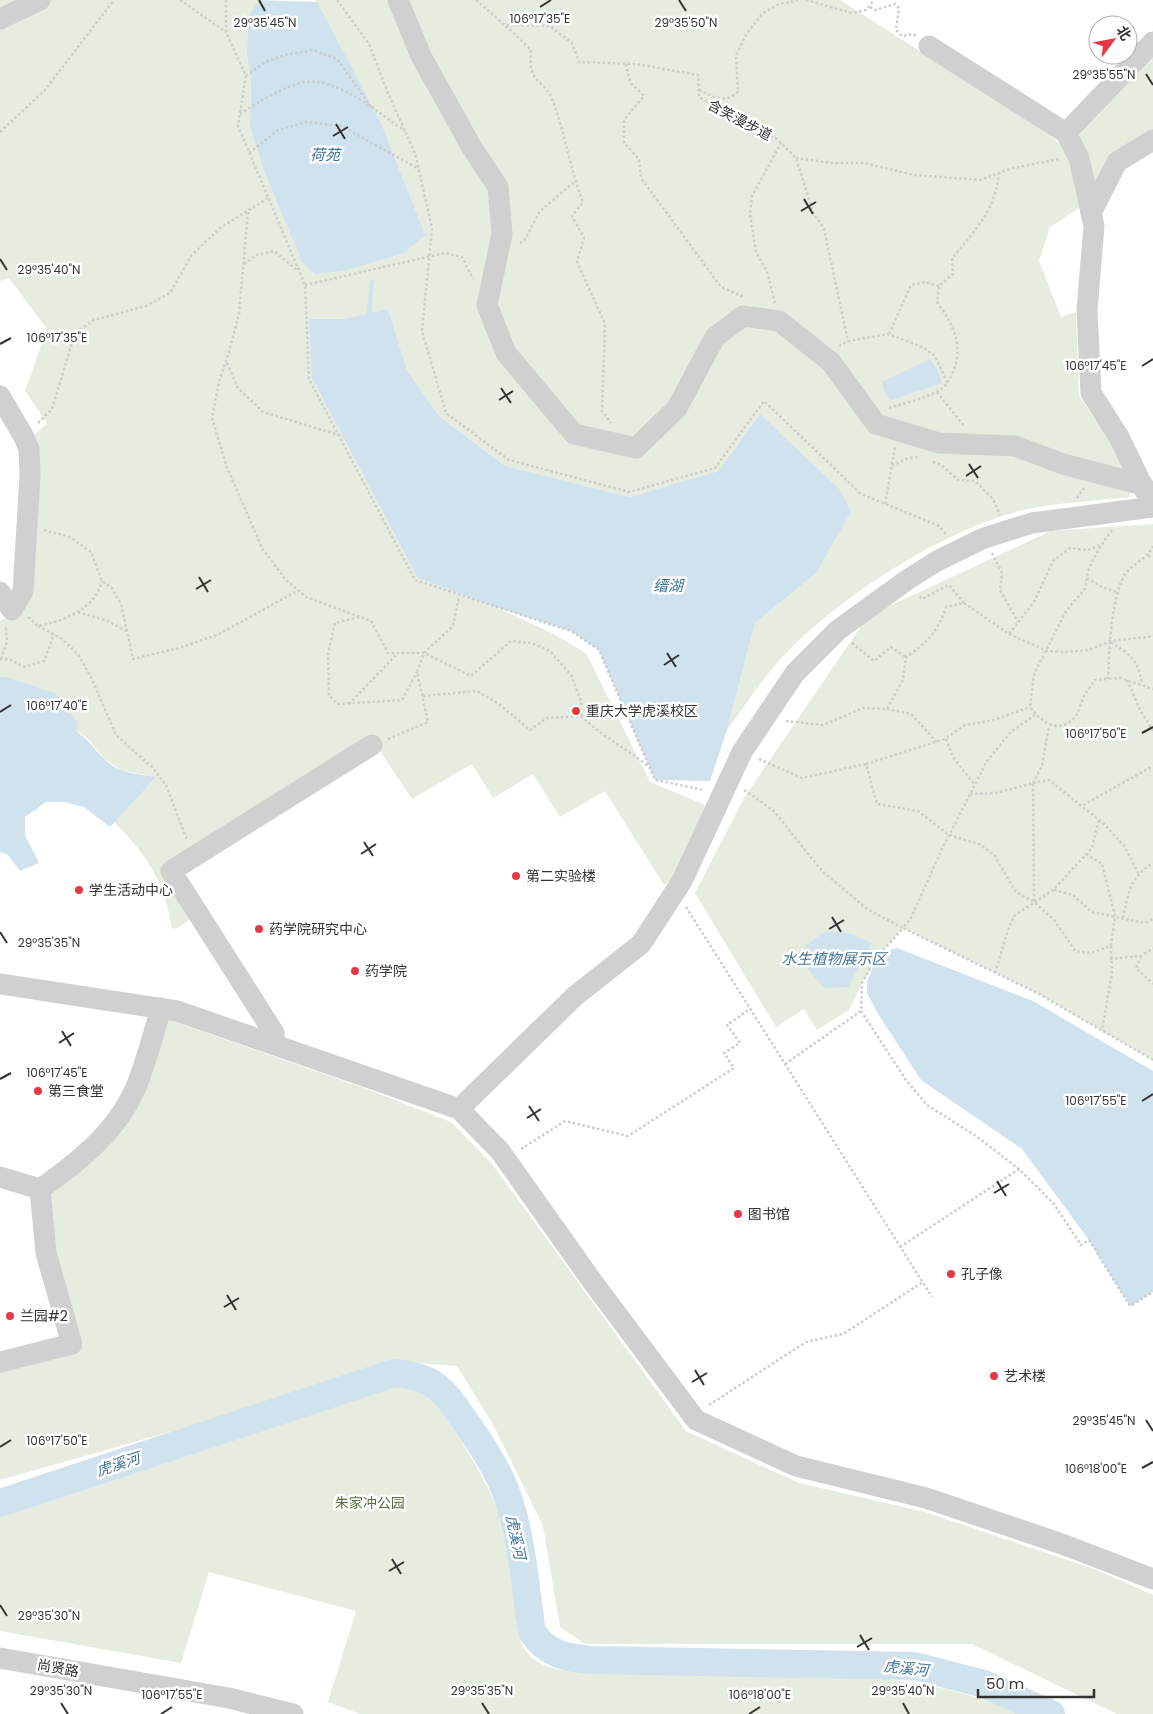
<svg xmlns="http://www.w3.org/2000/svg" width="1153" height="1714" viewBox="0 0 1153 1714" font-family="Poppins,'Noto Sans SC',sans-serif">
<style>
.green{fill:#e6ecdf}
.water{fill:#cfe2ee}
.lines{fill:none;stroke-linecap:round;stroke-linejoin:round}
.stream{stroke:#cfe2ee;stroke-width:4.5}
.river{stroke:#cfe2ee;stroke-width:28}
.path{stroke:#cdcdcd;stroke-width:2.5;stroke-dasharray:2.5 2.5;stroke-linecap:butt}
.minor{stroke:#d0d0d0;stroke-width:21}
.ticks{fill:none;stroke:#333;stroke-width:2}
.poi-dot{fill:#e63946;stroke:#fff;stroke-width:2}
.labels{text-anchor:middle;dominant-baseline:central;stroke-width:5;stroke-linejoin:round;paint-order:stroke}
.street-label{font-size:14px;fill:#333;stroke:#fff}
.poi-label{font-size:14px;fill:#333;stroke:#fff;text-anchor:start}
.park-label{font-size:14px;fill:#56703f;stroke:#fff}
.water-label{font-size:15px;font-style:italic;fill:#3f7597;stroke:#fff}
.ticks-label{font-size:12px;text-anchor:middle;fill:#333;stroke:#fff;stroke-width:5;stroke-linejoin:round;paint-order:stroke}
</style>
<rect width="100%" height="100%" fill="#fff"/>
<!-- green -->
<g class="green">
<path d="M0,0H259L248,17L247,55L251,81L250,127L265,174L302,262L380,121L315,0H840L1045,131L1068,151L1079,208L1050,227L1039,261L1061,317L1076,312L1079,396L1128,467L1130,497C1096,501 1061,502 1028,509C945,527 833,600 777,663C759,683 744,708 727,730L755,623L815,574L760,415L718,471L630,497L505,466L440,417L407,370L388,309L343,319H309L418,578L493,606L554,634L586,653L650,782L705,805L677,877L664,885L605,791L560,817L533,774L493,798L472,764L412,799L372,739L165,869L194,916L178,928L172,929C165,882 147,855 114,822L156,777L120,770L104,758L88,739L77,731L55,693L7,677H0V621L14,613L31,439L47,423L25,391L47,329L9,278L0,281Z"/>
<polygon points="1153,57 1153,130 1095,192 1090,158 1078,136"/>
<polygon points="1153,524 1153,1060 1039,994 903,928 883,950 862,983 849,1010 817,1030 804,1009 776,1027 695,893 744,798 868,616 1051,531"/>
<polygon points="164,1018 367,1089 451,1122 492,1164 686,1431 799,1483 925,1512 1097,1570 1153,1595 1153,1714 1117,1714 972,1644 585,1644 560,1627 543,1526 493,1424 457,1366 406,1362 212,1420 0,1480 0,1368 84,1346 54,1252 47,1193 78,1170"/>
<path d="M392,1386C407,1387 419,1390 431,1400C449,1414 503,1509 506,1532C511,1558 513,1585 516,1611C517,1622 517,1635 522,1645C531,1662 545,1667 562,1670L875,1677L946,1689L979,1698L1022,1714H360L328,1702L356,1611L209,1572L181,1663L0,1631V1508L368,1390Z"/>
</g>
<!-- water -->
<g class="water">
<polygon points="259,0 317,2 380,121 425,235 404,253 347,270 315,274 302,262 265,174 250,127 251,81 247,55 248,17"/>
<polygon points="388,309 407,370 440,417 505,466 630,497 718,471 760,414 840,490 851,512 815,574 755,623 727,730 710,781 655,780 599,650 571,631 493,606 418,578 312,378 309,319 343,319"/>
<polygon points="930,359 937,369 942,383 891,400 884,392 882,382"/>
<path d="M0,677H7L55,693L78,723L77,732C93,742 103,764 121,770C132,774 145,775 156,777L110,827L84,807L65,802H46L25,817V835L39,863L20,871L8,855L0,852Z"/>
<polygon points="824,932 849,933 872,943 848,987 824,988 801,961 805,946"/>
<polygon points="897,948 1033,1001 1153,1071 1153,1292 1130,1306 1089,1240 1022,1149 921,1080 878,1014 867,993 867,982 874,964 885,952"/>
</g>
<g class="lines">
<!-- stream -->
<polyline class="stream" points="369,313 372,282"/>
<!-- river -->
<path class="river" d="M0,1503L394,1373C437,1377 444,1391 467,1424C479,1441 490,1458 499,1476C522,1523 524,1581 532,1632C548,1655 566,1658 593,1660L915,1666L984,1684L1051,1714"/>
<!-- path -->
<g class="path">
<polyline points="180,0 226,32"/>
<polyline points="226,0 226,32 246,76 238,126 305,285 309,379 415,580 571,631 599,650 655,780 704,790"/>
<polyline points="337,0 369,44 387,91 415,153 432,228 422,331 446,413 509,460 629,492 715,468 764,401 861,494 939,526 947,535"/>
<polyline points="476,0 505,25 550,26 572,43 579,62 636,64 698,75 699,97 777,139 796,158 813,212 824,229 848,341"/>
<polyline points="806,0 852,13 866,10 874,0"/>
<polyline points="870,7 875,10 895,4 899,8 896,30 902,36 913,34 916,36"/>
<path d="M506,26L531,50C530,60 530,72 537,80C541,85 547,89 550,94C565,129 569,167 583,202L572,216L584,238L577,262L605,324L602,411L611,423"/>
<polyline points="626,64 630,82 644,96 624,120 624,143 639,159 641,178 721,287 744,297"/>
<polyline points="246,76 265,62 285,55 313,50 337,59 371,107"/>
<path d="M699,90C714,97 724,104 738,92L736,55L747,33L763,13L779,4L801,0"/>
<path d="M240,114C257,103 287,84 306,82C339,78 380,114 405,131"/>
<polyline points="0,132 45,90 114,0"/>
<polyline points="249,153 278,130 306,122 341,126 419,169"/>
<polyline points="796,158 833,163 864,163 914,175 980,180 1010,169 1059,159"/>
<polyline points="248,212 239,314 229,352 219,382 212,418 226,465 262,548 286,580 306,597 371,621 388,653 424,653 471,676 511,641 531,643 550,651 571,675 581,701 581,716"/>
<polyline points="520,243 524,241 540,211 574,182"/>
<polyline points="244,264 256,255 274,251 298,271"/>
<polyline points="305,285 445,253 462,257 473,279"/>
<polyline points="775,303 767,271 756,252 750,214 752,196 781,143"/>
<polyline points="889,334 911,285 925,282 939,286"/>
<polyline points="839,346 848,341 889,334 924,348 935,356 948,384"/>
<polyline points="227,363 238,388 263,412 339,435"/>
<polyline points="937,392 964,426"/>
<path d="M889,408C905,403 923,399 938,391C945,387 949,382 952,374C965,347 953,324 937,302L939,286L953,274L952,258C975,232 996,208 999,173"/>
<polyline points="38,423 52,409 75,333 94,320 146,306 170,293 191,256 220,228 268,198"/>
<polyline points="933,462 941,465 958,480 975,481 993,499 1000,515"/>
<polyline points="892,466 908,458 919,457"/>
<polyline points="1077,498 1084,488"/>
<polyline points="885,504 895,447"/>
<polyline points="44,530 70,537 91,552 102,581 112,588 121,604 133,659 179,648 219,634 299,590"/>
<path d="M1112,530L1098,550L1088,571L1085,589L1066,611L1034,674L1030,707C1042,724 1062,736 1077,714C1080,709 1081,702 1084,696C1087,690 1092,685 1095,680L1120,678L1153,689"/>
<polyline points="992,553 1002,573 1000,590 1018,622"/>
<polyline points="1148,556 1153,557"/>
<polyline points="1087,578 1102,587 1119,593"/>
<polyline points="964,603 1009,634 1034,602 1053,561 1070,548 1087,550 1101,545"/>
<polyline points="78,612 108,621 126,631"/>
<path d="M28,617L38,626C65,621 95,609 102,581"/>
<polyline points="359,617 335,623 328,653 329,695 337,704 402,700 417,672"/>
<polyline points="38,626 62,639 78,654 92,679 116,735 153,768 166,785 187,840"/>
<polyline points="1009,634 1047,651 1065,652 1089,650 1110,641 1149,637 1153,635"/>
<path d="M1111,642C1132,656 1137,659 1142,684"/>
<polyline points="852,643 874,661 891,647 906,657"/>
<polyline points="0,659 9,659 24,667 44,661 54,634"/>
<polyline points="1,659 7,642 6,627"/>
<path d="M1108,679C1109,653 1111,594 1126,573C1135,562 1146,560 1153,546"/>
<polyline points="1127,680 1140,710 1153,731"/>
<path d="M423,696L477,691L499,704L530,730L547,718L581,716C601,736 626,748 648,766"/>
<polyline points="349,704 398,653"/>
<polyline points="887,709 911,714 937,742"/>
<path d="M786,721L823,725L863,708L887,709L903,680L906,657C926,644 939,630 946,607L964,603L949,585L922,599L918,595"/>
<polyline points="388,739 428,722 417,672 424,653 453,626 459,596"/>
<polyline points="946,739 953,757 974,784"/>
<polyline points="759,759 802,778 866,764 877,804 918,811 949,835 979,844 994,855 1016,892 1034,902 1055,921 1075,951 1091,953 1111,946 1112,973 1102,1031"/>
<polyline points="866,764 945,739 965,725 994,720 1030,707"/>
<polyline points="1033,783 1049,780 1104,824 1125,847 1138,873"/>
<polyline points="1033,783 1042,766 1049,726"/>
<polyline points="744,790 774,811 821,870 867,909 903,928 911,918 941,851 987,761 1011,732 1035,715"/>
<polyline points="970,794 996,793 1033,783 1034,902"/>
<polyline points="1083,805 1153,766"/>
<polyline points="1086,854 1102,864 1115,916 1111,946"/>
<polyline points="1054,890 1073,895 1092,912 1144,923 1153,919"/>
<polyline points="686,907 932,1297"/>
<path d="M1123,918C1129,892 1129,878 1153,863"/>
<polyline points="1141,956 1136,968 1153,984"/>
<polyline points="1110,959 1141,956 1153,948"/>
<polyline points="995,973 1008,930 1014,916 1053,890 1092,848 1099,819"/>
<polyline points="1153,1060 1039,994 903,928 874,961 862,983 861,1011 906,1080 927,1105 976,1136 1019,1169 1054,1204 1081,1245 1089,1240 1130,1306 1153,1292"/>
<polyline points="785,1064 861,1011"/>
<polyline points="521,1149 565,1121 628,1136 734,1068 724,1053 740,1043 727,1025 750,1009"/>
<polyline points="900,1247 1019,1169"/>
<polyline points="709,1405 806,1342 843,1334 923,1282"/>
</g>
<!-- minor -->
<g class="minor">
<polyline points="398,0 421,56 471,146 498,187 502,234 487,305 506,353 574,434 636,448 677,408 715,337 743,316 779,321 831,362 876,424 939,443 1015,446 1063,464 1143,485"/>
<polyline points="0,19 40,0"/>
<polyline points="929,46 1066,133 1079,158 1094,226 1087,310 1091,393 1119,437 1146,493"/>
<polyline points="1066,133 1153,42"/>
<polyline points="1091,213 1117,162 1153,140"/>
<polyline points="0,396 24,437 29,449 30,476 23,591 12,610 0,592"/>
<polyline points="0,984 177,1011 459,1109 500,1151 592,1281 696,1420 796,1466 926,1498 1062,1544 1153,1579"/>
<polyline points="275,1045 274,1033 171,871 372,745"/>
<polyline points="459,1109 575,996 641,944 682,881 742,752 795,673 838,630 907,580 937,561 984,538 1032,523 1153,507"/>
<path d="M0,1177L40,1189C80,1161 120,1129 138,1082C147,1058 154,1033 161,1008"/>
<polyline points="0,1362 72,1344 46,1253 40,1189"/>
<polyline points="0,1658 229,1698 293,1714"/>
</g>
</g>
<!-- ticks -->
<path class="ticks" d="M259,0L265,11M679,0L686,11M540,7L551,0M1146,74L1153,85M336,124L345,139M333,136L348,127M804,199L813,214M801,211L816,202M0,259L7,270M0,344L11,338M1142,366L1153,359M501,388L511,403M499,400L513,391M969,464L978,478M966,476L981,466M199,577L208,592M196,589L211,580M667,653L676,667M664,665L679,655M0,712L11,705M1142,733L1153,727M364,842L373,856M361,854L376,844M832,917L841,932M829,929L844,920M0,932L7,943M62,1031L71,1046M59,1043L74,1033M0,1079L11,1073M1142,1101L1153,1094M529,1106L539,1121M527,1118L541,1109M997,1181L1006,1196M994,1193L1009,1184M227,1295L236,1310M224,1307L239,1298M695,1370L704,1385M692,1382L707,1373M1146,1420L1153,1431M0,1447L11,1440M1142,1468L1153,1462M392,1559L401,1574M389,1571L404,1562M0,1605L7,1616M860,1635L869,1650M857,1647L872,1638M61,1703L68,1714M482,1703L489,1714M903,1703L909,1714M161,1714L172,1707M749,1714L760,1707"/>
<!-- markers -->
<g class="poi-dot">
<circle cx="576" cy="711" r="5"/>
<circle cx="516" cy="876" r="5"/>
<circle cx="79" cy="890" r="5"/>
<circle cx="259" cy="929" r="5"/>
<circle cx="355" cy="971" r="5"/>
<circle cx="38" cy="1091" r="5"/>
<circle cx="738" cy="1214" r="5"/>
<circle cx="951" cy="1274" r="5"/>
<circle cx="10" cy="1316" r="5"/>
<circle cx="994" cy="1376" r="5"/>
</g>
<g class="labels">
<!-- street labels -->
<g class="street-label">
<text transform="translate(740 120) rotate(28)">含笑漫步道</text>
<text transform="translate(58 1668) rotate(10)">尚贤路</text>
</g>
<!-- poi labels -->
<g class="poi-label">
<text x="586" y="711">重庆大学虎溪校区</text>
<text x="526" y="876">第二实验楼</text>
<text x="89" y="890">学生活动中心</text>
<text x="269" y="929">药学院研究中心</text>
<text x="365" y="971">药学院</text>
<text x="48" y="1091">第三食堂</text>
<text x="748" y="1214">图书馆</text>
<text x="961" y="1274">孔子像</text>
<text x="20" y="1316">兰园#2</text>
<text x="1004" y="1376">艺术楼</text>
</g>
<!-- park labels -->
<g class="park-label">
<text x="370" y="1503">朱家冲公园</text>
</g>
<!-- water labels -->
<g class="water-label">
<text x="325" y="154">荷苑</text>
<text x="668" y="585">缙湖</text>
<text x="834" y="958">水生植物展示区</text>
<text transform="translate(118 1464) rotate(-18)">虎溪河</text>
<text transform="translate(516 1537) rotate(78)">虎溪河</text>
<text transform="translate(906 1668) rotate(6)">虎溪河</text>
</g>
</g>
<g class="ticks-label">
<text x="540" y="23">106°17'35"E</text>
<text x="265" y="27">29°35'45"N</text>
<text x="686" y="27">29°35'50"N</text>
<text x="1104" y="79">29°35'55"N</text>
<text x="49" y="274">29°35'40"N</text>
<text x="57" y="342">106°17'35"E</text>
<text x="1096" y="370">106°17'45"E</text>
<text x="57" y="710">106°17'40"E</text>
<text x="1096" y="738">106°17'50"E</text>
<text x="49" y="947">29°35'35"N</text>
<text x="57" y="1077">106°17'45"E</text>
<text x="1096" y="1105">106°17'55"E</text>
<text x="1104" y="1425">29°35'45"N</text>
<text x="57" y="1445">106°17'50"E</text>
<text x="1096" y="1473">106°18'00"E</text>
<text x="49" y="1620">29°35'30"N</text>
<text x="61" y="1695">29°35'30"N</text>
<text x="482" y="1695">29°35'35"N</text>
<text x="903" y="1695">29°35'40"N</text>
<text x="172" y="1699">106°17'55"E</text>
<text x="760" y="1699">106°18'00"E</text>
</g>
<!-- north arrow -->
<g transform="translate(1113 40) rotate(58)"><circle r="24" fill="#ffffff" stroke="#adadad"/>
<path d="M0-4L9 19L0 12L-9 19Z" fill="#e63946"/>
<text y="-8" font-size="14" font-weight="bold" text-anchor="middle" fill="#333333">北</text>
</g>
<!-- scale -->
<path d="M978 1689v8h116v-8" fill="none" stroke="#333333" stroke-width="2.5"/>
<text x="986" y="1689" font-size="15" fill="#333333" stroke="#ffffff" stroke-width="4" paint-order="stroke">50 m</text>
</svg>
